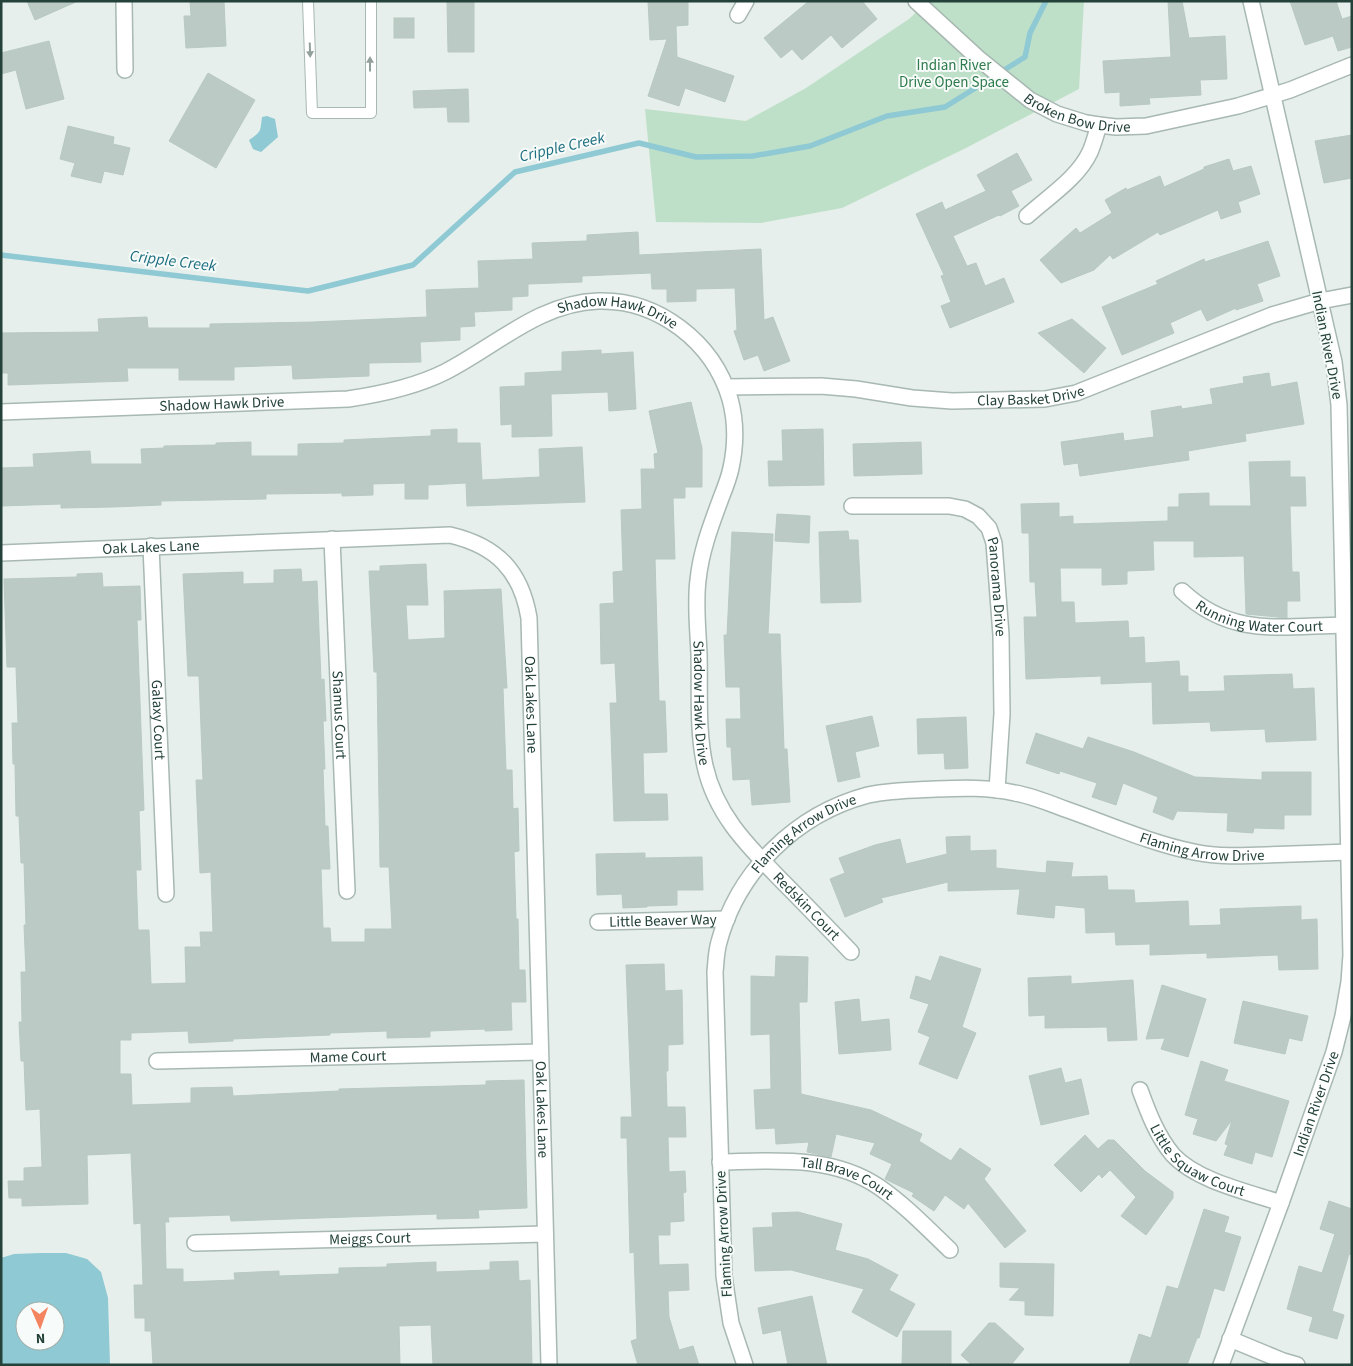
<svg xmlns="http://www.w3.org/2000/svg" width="1353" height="1366" viewBox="0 0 1353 1366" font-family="'Source Sans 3',sans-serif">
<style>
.green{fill:#bfe0c8}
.water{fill:#8ec9d4;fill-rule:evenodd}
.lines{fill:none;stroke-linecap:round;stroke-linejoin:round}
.stream{stroke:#8ec9d4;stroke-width:5.5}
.building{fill:#bbcac4;stroke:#b8c9c2}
.lane-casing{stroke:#a8b8b2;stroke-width:12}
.street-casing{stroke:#a8b8b2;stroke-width:18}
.lane{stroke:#fff;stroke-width:10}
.street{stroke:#fff;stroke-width:15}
.oneway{fill:#92a09c}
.labels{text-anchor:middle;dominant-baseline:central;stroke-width:4;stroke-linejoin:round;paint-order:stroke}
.park-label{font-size:15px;fill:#2d7a4b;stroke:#f7fbf9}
.street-label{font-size:15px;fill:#24423a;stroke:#f7fbf9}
.water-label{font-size:16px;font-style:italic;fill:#1c6f80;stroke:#f7fbf9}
</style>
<rect width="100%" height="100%" fill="#e6efeb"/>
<!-- green -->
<polygon class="green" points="928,1 1084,1 1079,89 966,148 842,208 761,223 656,222 645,109 746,121 806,88 909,19"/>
<!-- water -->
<g class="water">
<path d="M267,116L275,119L278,137L261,152L253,149L249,140C262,131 260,132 262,117Z"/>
<path d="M41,1253H66L87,1259L101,1272L108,1298L110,1365H1V1258L14,1254ZM25,1311H55V1341H25Z"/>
</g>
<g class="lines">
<!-- stream -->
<polyline class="stream" points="1,255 308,291 413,265 515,172 639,143 696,157 753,156 810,146 887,116 945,107 1025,57 1030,33 1046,1"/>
</g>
<!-- building -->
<g class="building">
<polygon points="27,1 78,1 35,20"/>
<polygon points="190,1 224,1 226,46 186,48 184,16 191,16"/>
<polygon points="447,1 474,1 474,52 448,52"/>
<polygon points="648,1 688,1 688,25 676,26 677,57 734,76 725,102 685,88 679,106 648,96 667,39 650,40"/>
<polygon points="809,1 862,1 877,19 842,48 831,35 802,60 792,49 781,58 764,38"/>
<polygon points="1168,1 1182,1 1189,38 1225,36 1227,79 1200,80 1201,95 1149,98 1150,104 1120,106 1120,92 1105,93 1103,61 1171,57"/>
<polygon points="1290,1 1336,1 1342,19 1352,16 1352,47 1338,51 1333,36 1305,45"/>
<rect x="394" y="18" width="20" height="20"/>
<polygon points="49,41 64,99 26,109 16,70 1,74 1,53"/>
<polygon points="208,73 255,100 216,168 169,141"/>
<polygon points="468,89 469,122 448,122 447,107 414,108 413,91"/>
<polygon points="68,126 114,137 113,144 130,148 123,175 104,171 101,183 71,176 75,163 60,159"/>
<polygon points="1352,135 1352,178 1324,183 1315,141"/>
<polygon points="1017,153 1032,180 1011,191 1019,206 1000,216 999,215 953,236 967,266 976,263 985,286 1004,278 1014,302 950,328 941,306 951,302 941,276 944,275 916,214 942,202 945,210 986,191 977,175"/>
<polygon points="1229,159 1233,171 1251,166 1260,194 1238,202 1241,212 1221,219 1218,210 1160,235 1158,232 1113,259 1110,255 1094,270 1061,283 1040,260 1076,228 1080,233 1112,213 1105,200 1126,188 1127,190 1160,176 1164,187 1204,169 1204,167"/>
<polygon points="638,232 639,255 761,249 764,320 773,317 790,361 764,371 758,355 744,360 734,331 737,330 735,288 696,289 696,301 667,302 667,289 652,289 651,273 582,276 582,282 528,284 528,296 512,297 512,310 474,312 475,326 460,327 460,340 420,342 421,362 369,363 369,376 293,379 292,365 234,367 234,380 179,380 179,368 127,368 128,381 8,385 8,373 1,373 1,333 99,332 98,319 147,317 148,328 210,328 210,324 313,322 427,317 426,290 479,288 478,261 533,259 532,243 587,241 587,235"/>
<polygon points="1268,241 1280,276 1257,284 1263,301 1236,310 1236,308 1207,321 1201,309 1170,323 1174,333 1122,355 1102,307 1158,284 1156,281 1204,259 1205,262"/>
<polygon points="1072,319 1106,348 1084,373 1038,333"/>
<polygon points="601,350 601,354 633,352 636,409 609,411 608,392 551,394 552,436 512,437 512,424 501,425 500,387 525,386 525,373 562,371 562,352"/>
<polygon points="1269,373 1271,387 1297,382 1304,424 1245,434 1246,441 1188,451 1189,460 1080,476 1078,463 1064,465 1061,442 1123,433 1124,441 1154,437 1151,411 1181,406 1182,409 1213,404 1210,389 1244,383 1243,377"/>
<polygon points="691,402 702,448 702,487 685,487 685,498 673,498 675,559 655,559 659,701 665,701 667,752 643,753 644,794 667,794 668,820 614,821 610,703 617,703 615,663 601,664 600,604 614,603 613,572 623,571 621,510 642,509 641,469 655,469 654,454 658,453 649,411"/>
<polygon points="457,429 457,443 480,443 482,480 540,477 539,449 582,447 585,502 467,506 466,483 428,485 428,499 405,499 405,483 373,484 373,495 342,496 342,493 266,494 266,499 161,501 161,505 113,507 61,508 61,504 1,506 1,468 34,467 33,454 90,451 91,464 142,464 141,449 164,448 164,446 216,445 216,443 251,442 251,456 298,456 298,444 344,443 344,440 431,436 431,430"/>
<polygon points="823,429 824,485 769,486 768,461 783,461 782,430"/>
<polygon points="921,442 922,474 854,476 853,444"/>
<polygon points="1290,461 1290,477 1305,477 1306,506 1290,506 1292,572 1299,572 1300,601 1287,601 1287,618 1246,614 1244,556 1194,557 1194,541 1153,541 1154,570 1127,571 1127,584 1102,585 1102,568 1060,568 1061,602 1074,602 1075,623 1128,621 1129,638 1144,637 1145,663 1179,661 1180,676 1188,676 1188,692 1225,691 1224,676 1292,674 1293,689 1314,688 1316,740 1266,742 1265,729 1211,731 1210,722 1153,724 1152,682 1101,684 1101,676 1026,679 1024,617 1037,617 1035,582 1030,582 1029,533 1022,533 1021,504 1059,503 1059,517 1073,516 1073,524 1168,521 1168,507 1179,507 1179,494 1209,493 1209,506 1251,506 1249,462"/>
<polygon points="777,514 810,516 809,543 775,541"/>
<polygon points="848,531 849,540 858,540 861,602 821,603 819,532"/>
<polygon points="732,532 773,534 768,634 780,634 784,749 787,749 790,802 752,805 750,779 733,780 731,747 727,747 726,719 741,719 740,687 726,687 724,635 727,635"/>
<polygon points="426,564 428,605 406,605 408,640 445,638 444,591 501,589 507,688 503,688 506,770 512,770 513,809 518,808 519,851 514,852 516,919 518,919 519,970 525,970 526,1002 511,1002 512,1030 485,1031 485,1029 430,1031 430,1037 387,1038 387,1031 330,1033 330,1035 233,1039 233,1041 189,1043 188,1031 131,1033 131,1040 120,1040 120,1074 131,1074 132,1105 191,1103 191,1088 232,1087 233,1096 339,1091 339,1089 486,1085 486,1081 524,1080 527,1208 478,1210 479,1218 437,1219 437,1214 231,1221 230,1215 168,1217 169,1222 165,1222 166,1269 183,1269 183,1282 235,1280 234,1273 279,1271 279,1276 339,1274 339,1268 387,1267 387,1264 436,1262 436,1272 490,1270 490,1262 518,1261 519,1281 530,1280 532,1365 433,1365 431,1325 399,1326 400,1365 153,1365 151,1331 145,1331 145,1318 135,1318 134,1285 143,1285 141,1223 134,1224 131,1153 87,1155 88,1204 22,1206 22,1198 9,1198 8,1181 24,1181 24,1168 42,1167 40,1109 26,1110 24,1061 21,1061 19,1022 22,1022 21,972 26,972 24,925 26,925 24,863 21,863 19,816 16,816 15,764 13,764 12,723 18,723 16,667 7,667 4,579 77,577 77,574 102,573 103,587 140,586 141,620 137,620 144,810 139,811 141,870 136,870 138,930 149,930 151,984 186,983 185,947 201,947 200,932 213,932 211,872 200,873 196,780 203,780 199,676 188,676 183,574 243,572 243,584 274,583 274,570 301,569 302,582 317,581 321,680 324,679 326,721 323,721 325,769 323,769 325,826 328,826 330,869 321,869 323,928 330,928 331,942 365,942 365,929 392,929 389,867 380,867 377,672 374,672 369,571 380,571 380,566"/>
<polygon points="872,716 879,746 855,752 860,777 838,782 826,726"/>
<polygon points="966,717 968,768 945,769 944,753 918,754 917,719"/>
<polygon points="1036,733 1083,749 1088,737 1134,752 1195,777 1262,780 1262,772 1311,772 1311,815 1284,815 1284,829 1254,828 1253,833 1227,831 1228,813 1177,811 1173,820 1153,812 1158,797 1123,783 1116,805 1092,797 1097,783 1060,771 1059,774 1026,763"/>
<polygon points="970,836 970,851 996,850 996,868 1046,873 1047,861 1073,863 1071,877 1107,876 1108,890 1134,890 1135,903 1188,901 1189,926 1221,925 1220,909 1301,906 1301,920 1317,919 1318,969 1279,970 1278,955 1207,958 1207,953 1150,955 1150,944 1116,945 1115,932 1086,933 1085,908 1055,905 1054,918 1017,914 1020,889 948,891 948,882 881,898 883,902 845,917 830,879 845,873 839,858 875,845 900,839 906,864 947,854 946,837"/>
<polygon points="645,853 645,858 702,857 703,890 677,890 677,905 647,906 647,907 623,908 622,894 597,895 596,854"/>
<polygon points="776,956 808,957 807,1002 799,1002 801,1094 871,1110 922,1134 919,1141 951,1161 960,1148 991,1169 984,1179 1026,1231 1005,1248 968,1203 964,1209 945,1195 934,1211 912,1196 914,1193 885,1179 892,1164 870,1154 875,1143 836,1134 831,1157 807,1152 809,1142 776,1144 775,1128 756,1129 754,1090 771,1089 770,1034 751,1035 751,976 775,977"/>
<polygon points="940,956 981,969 962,1027 976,1033 957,1079 919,1064 930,1037 918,1032 929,1004 910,998 916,976 931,981"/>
<polygon points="664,964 665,991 682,990 683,1044 668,1045 668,1071 666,1071 667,1107 685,1107 686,1137 668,1137 669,1172 685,1171 686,1192 683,1193 684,1221 670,1222 670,1235 658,1235 659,1265 688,1264 689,1290 668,1291 669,1317 679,1350 693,1346 699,1365 638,1365 631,1341 637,1339 634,1252 630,1253 627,1138 621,1138 621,1117 632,1117 626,965"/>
<polygon points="1071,976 1071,984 1133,980 1137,1040 1108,1041 1107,1027 1045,1028 1045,1015 1029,1016 1028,978"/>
<polygon points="1162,985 1206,999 1188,1057 1161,1049 1165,1038 1146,1039"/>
<polygon points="859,999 861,1022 889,1019 891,1050 839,1054 835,1002"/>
<polygon points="1243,1001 1308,1016 1302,1041 1289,1038 1285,1054 1234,1043"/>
<polygon points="1201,1061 1228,1070 1224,1081 1289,1101 1272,1157 1255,1152 1252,1164 1224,1155 1228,1145 1225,1144 1232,1120 1216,1141 1193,1134 1198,1119 1185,1115"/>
<polygon points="1061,1068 1065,1083 1081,1079 1089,1114 1041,1125 1029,1076"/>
<polygon points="1085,1135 1098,1149 1108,1140 1114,1140 1145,1171 1173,1192 1173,1198 1146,1235 1121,1216 1136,1197 1110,1170 1102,1178 1099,1174 1081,1192 1054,1165"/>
<polygon points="1329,1201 1352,1209 1352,1255 1349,1254 1332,1311 1344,1315 1337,1339 1309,1331 1313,1317 1287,1309 1299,1266 1322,1273 1335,1234 1320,1229"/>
<polygon points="1204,1209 1229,1217 1224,1232 1241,1237 1224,1291 1214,1288 1199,1338 1197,1338 1187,1365 1129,1365 1139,1334 1151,1338 1167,1286 1178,1289"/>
<polygon points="798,1212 842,1224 835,1250 868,1259 898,1275 889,1290 915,1304 897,1337 852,1312 864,1289 791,1270 755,1271 753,1228 773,1227 772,1213"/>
<polygon points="1000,1263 1054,1264 1053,1316 1025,1315 1025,1301 1009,1300 1020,1288 1000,1287"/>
<polygon points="812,1296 827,1365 788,1365 781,1330 763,1334 758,1308"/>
<polygon points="989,1323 995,1323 1024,1349 1011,1365 972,1365 961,1355"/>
<polygon points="903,1331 951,1331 951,1365 902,1365"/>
</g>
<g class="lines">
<!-- lane casing -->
<g class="lane-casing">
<polyline id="lane" points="308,1 312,113 371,113 371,1"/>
</g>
<!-- street casing -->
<g class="street-casing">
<g id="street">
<polyline points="124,1 125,70"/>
<path id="s1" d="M916,1L978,58L1030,100L1057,114L1086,123L1099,125L1116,127L1146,126L1238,106L1290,90L1352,65"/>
<polyline points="738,15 746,1"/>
<path d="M1027,216C1048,197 1078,178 1090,152C1094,143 1096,134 1099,125"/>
<path id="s2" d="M726,387L821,386L856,389L912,398L952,401L1045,399L1076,393L1272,315L1320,301L1352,295"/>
<path id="s3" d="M1,412L348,399C382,394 415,387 445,372C496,346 539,303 598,301C658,299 713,342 730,399C736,421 736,445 731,468C729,478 725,488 721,498C711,525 701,551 698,580C695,604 698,630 699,654C700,691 697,730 705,766C716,816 750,848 784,883C807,906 829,929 851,952"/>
<path id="s4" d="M852,506H949L965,509L978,516L989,528L994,543L1001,635L1002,714L997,790"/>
<path id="s5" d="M332,539L347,891"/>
<path id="s6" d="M151,546L166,894"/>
<path id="s7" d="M1,553L450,535C497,546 521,571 529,618L549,1365"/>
<path id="s8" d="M1182,591C1232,638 1281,626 1344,625"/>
<path id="s9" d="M598,922L727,919"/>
<path id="s10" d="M157,1061L540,1052"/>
<path id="s11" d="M1140,1090C1148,1112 1157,1136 1173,1155C1197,1181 1248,1192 1281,1203"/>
<path id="s12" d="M720,1162C774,1161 832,1155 879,1187C905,1205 927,1228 950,1250"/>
<path id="s13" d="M195,1243L545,1234"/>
<polyline points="1230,1339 1283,1361 1297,1365"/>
<path id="s14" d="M745,1365L731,1323L724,1276L715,972C716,963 716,952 719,942C738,871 796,814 868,795C890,790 913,790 936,789C962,788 989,787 1015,793C1032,796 1049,803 1065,809C1108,824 1150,843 1194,852C1218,857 1242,856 1266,855C1294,854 1321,853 1349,852"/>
<path id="s15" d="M1221,1365L1281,1203L1334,1052L1343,1016L1349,982L1351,955L1339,405L1334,362L1251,1"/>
</g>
</g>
<!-- lane -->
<use href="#lane" class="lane"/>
<!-- street -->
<use href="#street" class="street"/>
</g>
<!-- one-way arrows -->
<defs><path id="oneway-solid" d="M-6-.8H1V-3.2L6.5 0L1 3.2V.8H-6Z" transform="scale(1.25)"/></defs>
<g class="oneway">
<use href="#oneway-solid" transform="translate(310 50) rotate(88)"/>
<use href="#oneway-solid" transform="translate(370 64) rotate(-90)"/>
</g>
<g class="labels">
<!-- park labels -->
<g class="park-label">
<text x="954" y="65">Indian River<tspan x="954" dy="17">Drive Open Space</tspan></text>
</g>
<!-- street labels -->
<g class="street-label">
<text stroke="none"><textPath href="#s1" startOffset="201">Broken Bow Drive</textPath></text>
<text stroke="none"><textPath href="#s3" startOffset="640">Shadow Hawk Drive</textPath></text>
<text transform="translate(1327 345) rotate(79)">Indian River Drive</text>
<text stroke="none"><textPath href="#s2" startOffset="306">Clay Basket Drive</textPath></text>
<text stroke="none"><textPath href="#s3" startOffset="221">Shadow Hawk Drive</textPath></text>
<text stroke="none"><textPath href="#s7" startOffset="150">Oak Lakes Lane</textPath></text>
<text stroke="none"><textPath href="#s4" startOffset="204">Panorama Drive</textPath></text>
<text stroke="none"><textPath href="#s8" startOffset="85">Running Water Court</textPath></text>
<text stroke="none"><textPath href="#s3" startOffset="1105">Shadow Hawk Drive</textPath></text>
<text stroke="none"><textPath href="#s7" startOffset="659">Oak Lakes Lane</textPath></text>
<text stroke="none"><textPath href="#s5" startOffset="176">Shamus Court</textPath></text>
<text stroke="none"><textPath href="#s6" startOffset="174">Galaxy Court</textPath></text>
<text stroke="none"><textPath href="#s14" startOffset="569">Flaming Arrow Drive</textPath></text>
<text stroke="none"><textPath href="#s14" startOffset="989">Flaming Arrow Drive</textPath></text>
<text stroke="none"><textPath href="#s3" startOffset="1344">Redskin Court</textPath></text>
<text stroke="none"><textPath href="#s9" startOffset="65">Little Beaver Way</textPath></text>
<text stroke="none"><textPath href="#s10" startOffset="191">Mame Court</textPath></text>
<text stroke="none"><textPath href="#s15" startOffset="278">Indian River Drive</textPath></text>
<text stroke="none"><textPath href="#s7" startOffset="1064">Oak Lakes Lane</textPath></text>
<text stroke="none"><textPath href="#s11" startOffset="96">Little Squaw Court</textPath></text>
<text stroke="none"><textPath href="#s12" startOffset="130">Tall Brave Court</textPath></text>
<text transform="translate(724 1234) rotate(-93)">Flaming Arrow Drive</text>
<text stroke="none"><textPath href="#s13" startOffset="175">Meiggs Court</textPath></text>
</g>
<!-- water labels -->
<g class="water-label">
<text transform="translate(562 147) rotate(-13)">Cripple Creek</text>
<text transform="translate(173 261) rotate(7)">Cripple Creek</text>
</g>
</g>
<!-- border -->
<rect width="1353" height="1366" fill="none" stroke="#24423a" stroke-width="5"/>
<!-- north arrow -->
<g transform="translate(40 1326) rotate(178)"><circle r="24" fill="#f7fbf9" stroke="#a3b1ad"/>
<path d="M0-4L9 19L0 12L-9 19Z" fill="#f4845f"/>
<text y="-8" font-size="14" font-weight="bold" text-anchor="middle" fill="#24423a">N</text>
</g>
</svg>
